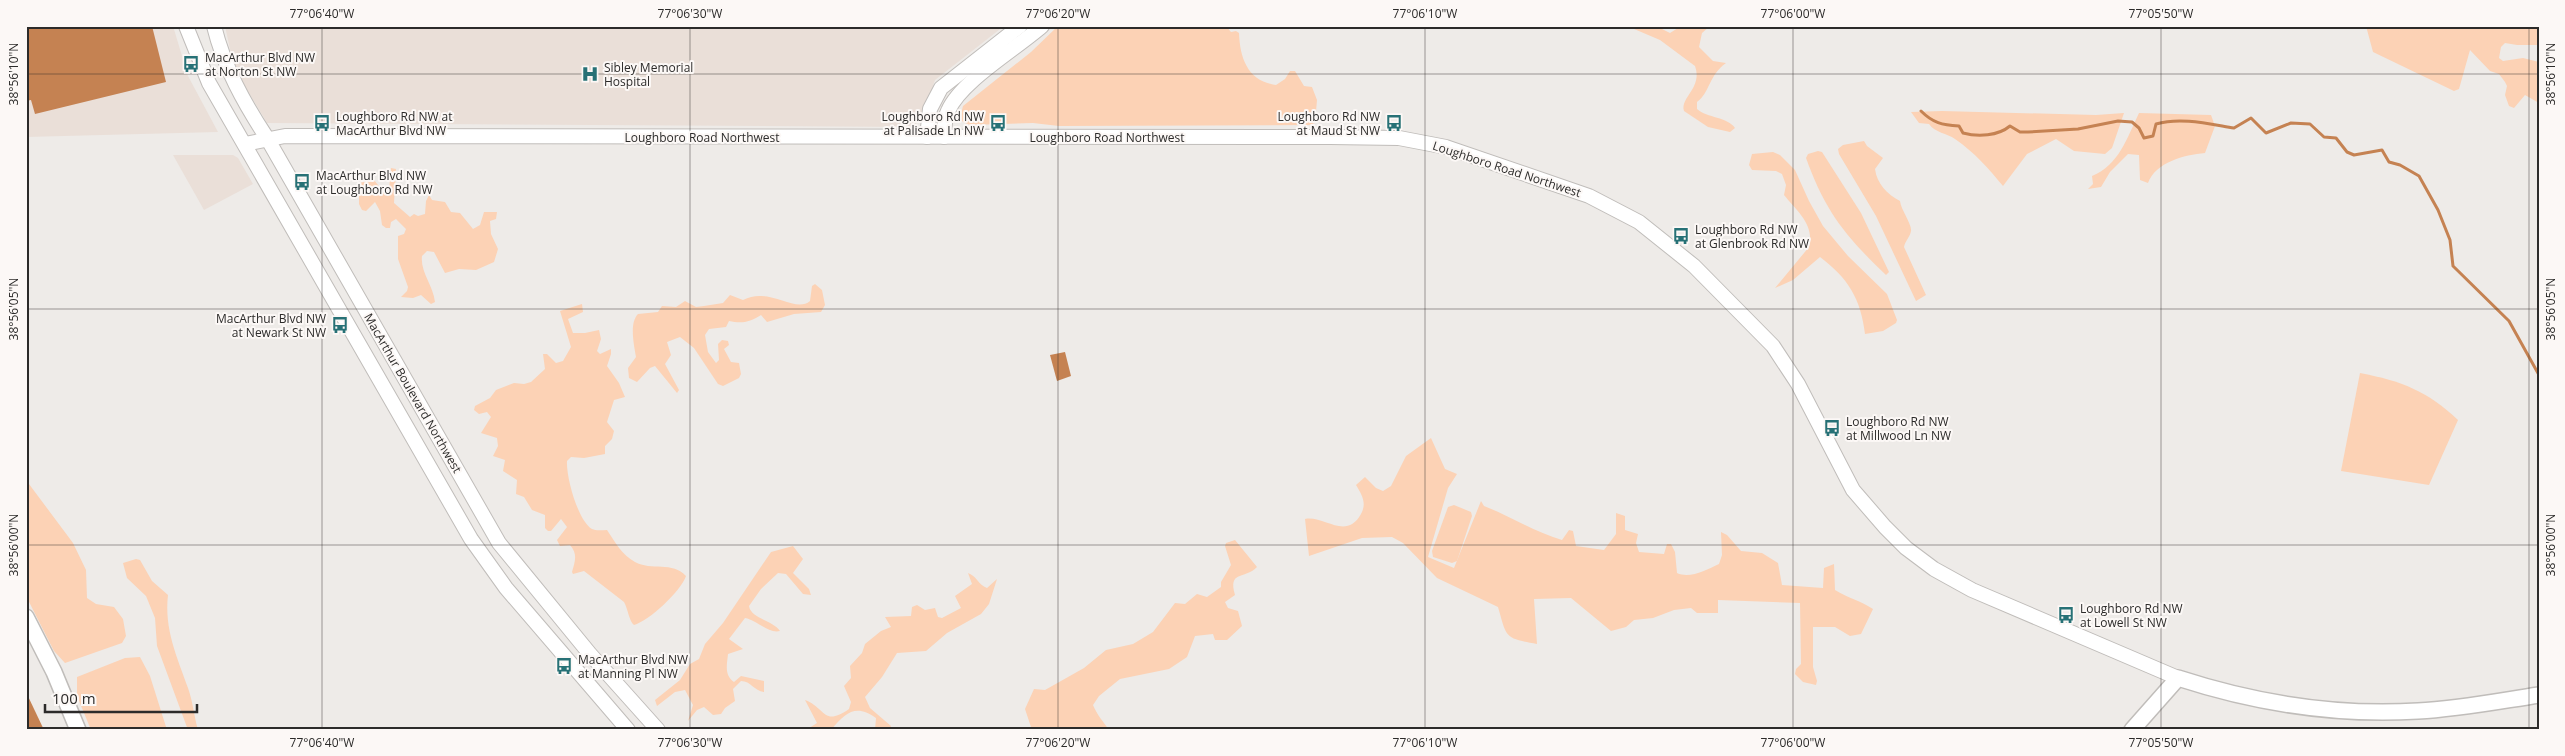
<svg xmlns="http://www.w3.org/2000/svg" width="2565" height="756" viewBox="0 0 2565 756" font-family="'Open Sans',sans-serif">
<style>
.built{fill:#eadfd8}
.green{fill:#fcd2b5}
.water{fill:#c58252}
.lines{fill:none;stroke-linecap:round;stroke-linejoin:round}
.stream{stroke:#c58252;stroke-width:3}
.secondary-casing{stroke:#c0bdba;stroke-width:16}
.primary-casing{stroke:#c0bdba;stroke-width:18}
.trunk-casing{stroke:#c0bdba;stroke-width:18}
.secondary{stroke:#fff;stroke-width:14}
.primary{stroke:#fff;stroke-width:15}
.trunk{stroke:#fff;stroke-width:15}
.ticks{fill:none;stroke:#2c2b2a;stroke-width:1;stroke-opacity:0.45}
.labels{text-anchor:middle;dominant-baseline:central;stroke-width:4;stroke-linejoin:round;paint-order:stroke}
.poi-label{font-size:12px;fill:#2c2b2a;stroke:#fcf8f6;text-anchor:start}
.street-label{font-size:12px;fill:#2c2b2a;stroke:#fcf8f6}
.neatline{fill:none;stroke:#2c2b2a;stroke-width:2}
.ticks-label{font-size:12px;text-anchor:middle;fill:#2c2b2a}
</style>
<rect width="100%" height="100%" fill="#eeebe8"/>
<!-- built -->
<g class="built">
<polygon points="26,26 173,26 188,76 218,132 26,137"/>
<polygon points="225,26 1004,26 935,80 922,117 913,127 267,123 234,68"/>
<polygon points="173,155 233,155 238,158 253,184 204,210"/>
</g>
<!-- green -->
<g class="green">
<path d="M1058,26H1226L1231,32L1236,31L1239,33C1240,59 1248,81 1276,85L1285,79L1290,71H1295L1304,86L1312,87L1317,100L1315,123L1309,125L1059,126L1033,123L970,125L963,122L960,118L963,106L1031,52Z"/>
<path d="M1627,26H1656L1670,33L1678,28L1710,26L1702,33L1699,47L1713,61L1726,63C1709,75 1710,92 1697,102V109C1707,118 1728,117 1735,128L1730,132L1708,127L1684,111C1680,97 1703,88 1695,66L1660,40Z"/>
<polygon points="2366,26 2468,26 2479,29 2480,26 2539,26 2538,45 2517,45 2505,43 2501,47 2499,58 2503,61 2523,58 2539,62 2539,103 2525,95 2514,108 2509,106 2505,95 2507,86 2505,82 2499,74 2490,71 2470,50 2459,89 2454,91 2373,52"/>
<path d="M1942,111L2096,115L2124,113L2112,148L2105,154L2074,151L2056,139L2027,154L2003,186C1989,169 1974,152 1955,139C1947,133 1935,133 1929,124L1919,123L1911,112Z"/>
<path d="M2139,113L2211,115L2215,126L2205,153C2184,155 2156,162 2148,183L2140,180L2139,155L2128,154L2110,172L2101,187L2088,189L2093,184L2092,176C2119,165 2127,138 2139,113Z"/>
<path d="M1864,141L1867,146L1883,158L1875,169C1877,184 1887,194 1900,201C1901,210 1912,224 1911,231C1910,237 1905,241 1904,247L1926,295L1916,301L1876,216L1839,154L1838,149L1843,145Z"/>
<path d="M1818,151L1822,152L1861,213L1889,272L1886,275C1845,236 1825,211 1806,158L1808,154Z"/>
<path d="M1773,152L1780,155L1795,170L1809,201L1823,226L1848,256L1887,294L1897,320L1896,323L1883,331L1865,334C1861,299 1848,278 1820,257L1793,280L1775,288L1809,247C1815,225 1797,211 1784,195L1786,185L1782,174L1776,171L1752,170L1749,165L1752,154Z"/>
<path d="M391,168L396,169L394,203L410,217L414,214L418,216L425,214L426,201L429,195L432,200L445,202L451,212L460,213L473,229L480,225L484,212H497L496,219L490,221L491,234L498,249L494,262L476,270L459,269L445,273L434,252L427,251L422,256C420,272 433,285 435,302L431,304L421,295L413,298L401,297L407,291L408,287L398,259V236L404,234L406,229L396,219L391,222L390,228H386L382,225L380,211L375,202L366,211L362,210L359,204V183L374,180L382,190H389Z"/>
<path d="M815,284L822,290L825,305L821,312L794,314L767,322L761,315C750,322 742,324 729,321L726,327L709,329L705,335L708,352L716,363L719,360L718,344L722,340L728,341L729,345L724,349L731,362L739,363L741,374L739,378L723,386L718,384L694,348L680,337L667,342L671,355L665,364L679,390L677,393L655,366L650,368L637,382L629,378L628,368L636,357C634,345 629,323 638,314L658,312L662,306L676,307L685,301L696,307L704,306L723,303L730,295L743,300C769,286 795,314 810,301L812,286Z"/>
<path d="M582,304L583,312L568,319L573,333H585L599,330L601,339L597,351L600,354L611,349V354L607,366L619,383L625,397L614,400L607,422L614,431L612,439L605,446V454L584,458L571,457L567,461C566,477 578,521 592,529C596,531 602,530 607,530C615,542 622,555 635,562C651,571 673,561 686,576C681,591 649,621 634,625C629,621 628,609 624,602L584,571L573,574L572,572C575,561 578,554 570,545L560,546L557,540L567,527L561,519L551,531H548L545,528V515L532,510L524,497L516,494L517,480L503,471L505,460L493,456L498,446L497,438L481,433L491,417L487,412L479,414L474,410L475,406L490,398L496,390L514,383L524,384L531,382L545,369L543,354H547L556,363L563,361L571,347L560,311Z"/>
<path d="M2360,373C2402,381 2427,391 2458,420L2429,485L2341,471Z"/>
<path d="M1431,438L1445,469L1457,474L1448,488L1428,557L1454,568L1481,501L1484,506C1510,516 1535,532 1562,540L1569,530L1573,531L1576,546L1604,550L1616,534V513L1625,516V530L1638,534L1636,543L1639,552L1664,554L1667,544H1671L1675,552L1677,573C1690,579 1706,570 1719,564L1722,555L1721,532L1727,535L1741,551L1762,553L1778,563L1782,585L1823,588L1824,568L1834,564L1835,590C1848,598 1861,601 1873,609L1861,634L1850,636L1835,627H1813V667L1817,681L1816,685L1803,682L1795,674L1796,669L1801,664L1800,603L1718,600V613H1697L1691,608L1674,610L1653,618L1634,620L1626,627L1611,631L1571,598L1534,599L1537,644C1504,638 1507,638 1498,607L1437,578L1403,543L1392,537L1362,538L1309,556L1305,519C1324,515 1346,541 1361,514C1367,503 1362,495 1356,485L1365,477L1376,488L1383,491L1391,486L1406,456Z"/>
<polygon points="26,480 73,543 86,570 87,598 96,604 114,607 123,619 126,636 122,643 65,663 54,651 26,596"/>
<polygon points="1454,505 1471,512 1472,516 1457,561 1452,563 1433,557 1432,551 1448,507"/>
<path d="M1235,540L1257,567C1244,580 1228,570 1235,595L1225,602L1228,608L1238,611L1242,626L1227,640H1215L1213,634L1195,636L1187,657L1169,669L1120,679L1099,696L1093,705C1097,715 1103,721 1109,730H1032L1025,709L1034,689L1045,690L1084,668L1106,650L1133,644L1153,632L1175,603L1185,604L1197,594L1207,597L1221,587V582L1231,565L1225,546L1226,543Z"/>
<path d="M793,546L803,559L793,573L809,589L811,595L803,594L786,574L778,573L761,589L749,606C751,619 773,620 780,631C768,634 757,620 745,618L729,639L743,649L728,654C727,665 724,675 734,682L741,676L764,681V692C754,691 751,681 741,681L733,689L735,701L725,708L721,714L713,715L704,707L697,710L688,721L693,705L685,690L675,692L657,706L655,700L680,680L690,664L699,659L705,644L723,623L771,552Z"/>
<path d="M136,559L140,560L152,581L168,595C164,629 177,657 188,688C193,702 194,716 198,730H188L157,646L155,618L146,596L127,578L123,563Z"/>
<path d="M968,573C977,576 978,585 987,588L997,579L989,604L981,614L947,633L926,651L897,653L882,677L865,697L870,708L891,726L890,728L875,730L876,718C856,704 846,712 831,730H806L817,723L805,700C826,708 823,727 849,709L851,702L844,686L851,678L850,666L862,653L865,644L881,631L891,627L885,617L911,616L912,607L917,605L925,610L935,608L938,617L942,618L961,608L955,596L972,584Z"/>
<polygon points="140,657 150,676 167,730 91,730 77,696 77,677 125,658"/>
</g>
<!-- water -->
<g class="water">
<polygon points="26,26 152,26 166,82 35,114 31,100 26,101"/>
<polygon points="1065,352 1071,376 1057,381 1050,355"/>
<polygon points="26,692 44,730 26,730"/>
</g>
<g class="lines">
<!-- stream -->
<path class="stream" d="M1921,111C1933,123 1942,125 1959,126L1963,133C1978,137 1998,136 2010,126L2020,132H2028L2078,129L2118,121L2132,122L2139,128L2144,138L2153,136L2156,124C2181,117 2209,124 2234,128L2251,118L2266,133L2291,123L2310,124L2324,137L2336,138L2347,152L2354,155L2382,150L2389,162L2400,165L2419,176L2438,210L2450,240L2453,266L2509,321L2539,375"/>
<!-- secondary casing -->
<g class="secondary-casing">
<g id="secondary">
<polyline points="186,26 209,83 471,539 506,588 628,730"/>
<path d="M214,26C224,67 244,103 267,138L499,543L590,654L658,730"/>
<polyline points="927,137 930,109 941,88 1020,26"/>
<path d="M944,137C945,128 944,119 948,111C961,81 1016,49 1042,26"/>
<polyline points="245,144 285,136 1330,137 1399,138 1446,147 1589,196 1639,222 1694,266 1773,346 1798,384 1853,490 1885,527 1906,548 1934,569 1972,590 2178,678"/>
</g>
</g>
<!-- primary casing -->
<g class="primary-casing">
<path id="primary" d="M2132,730L2178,678C2255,703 2337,716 2418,711C2459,709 2499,701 2539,695"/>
</g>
<!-- trunk casing -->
<g class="trunk-casing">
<polyline id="trunk" points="26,617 54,672 78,730"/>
</g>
<!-- secondary -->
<use href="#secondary" class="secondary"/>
<!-- primary -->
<use href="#primary" class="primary"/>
<!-- trunk -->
<use href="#trunk" class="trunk"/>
</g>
<!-- ticks -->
<path class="ticks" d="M322,26V730M690,26V730M1058,26V730M1425,26V730M1793,26V730M2161,26V730M2529,26V730M26,74H2539M26,309H2539M26,545H2539"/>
<!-- icons -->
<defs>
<g id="bus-bare" transform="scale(1.35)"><path d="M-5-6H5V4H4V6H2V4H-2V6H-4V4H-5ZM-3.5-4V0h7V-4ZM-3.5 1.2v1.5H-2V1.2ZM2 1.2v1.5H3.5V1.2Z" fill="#277176" stroke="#fcf8f6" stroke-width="2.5" paint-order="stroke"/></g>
<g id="hospital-bare" transform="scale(1.35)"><path d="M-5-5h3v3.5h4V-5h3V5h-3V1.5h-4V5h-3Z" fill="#277176" stroke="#fcf8f6" stroke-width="2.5" paint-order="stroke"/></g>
</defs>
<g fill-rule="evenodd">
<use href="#bus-bare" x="191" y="64"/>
<use href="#hospital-bare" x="590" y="74"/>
<use href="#bus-bare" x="322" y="123"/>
<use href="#bus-bare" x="998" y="123"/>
<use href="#bus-bare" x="1394" y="123"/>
<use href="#bus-bare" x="302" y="182"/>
<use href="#bus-bare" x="1681" y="236"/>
<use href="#bus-bare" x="340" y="325"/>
<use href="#bus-bare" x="1832" y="428"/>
<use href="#bus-bare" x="2066" y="615"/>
<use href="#bus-bare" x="564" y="666"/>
</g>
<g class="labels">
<!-- poi labels -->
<g class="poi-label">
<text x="205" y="57">MacArthur Blvd NW<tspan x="205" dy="14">at Norton St NW</tspan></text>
<text x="604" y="67">Sibley Memorial<tspan x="604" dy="14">Hospital</tspan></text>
<text x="336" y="116">Loughboro Rd NW at<tspan x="336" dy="14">MacArthur Blvd NW</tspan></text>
<text x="984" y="116" text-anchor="end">Loughboro Rd NW<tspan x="984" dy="14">at Palisade Ln NW</tspan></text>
<text x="1380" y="116" text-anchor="end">Loughboro Rd NW<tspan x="1380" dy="14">at Maud St NW</tspan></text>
<text x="316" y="175">MacArthur Blvd NW<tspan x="316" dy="14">at Loughboro Rd NW</tspan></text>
<text x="1695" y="229">Loughboro Rd NW<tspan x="1695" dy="14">at Glenbrook Rd NW</tspan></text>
<text x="326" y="318" text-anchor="end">MacArthur Blvd NW<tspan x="326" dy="14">at Newark St NW</tspan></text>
<text x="1846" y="421">Loughboro Rd NW<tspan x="1846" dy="14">at Millwood Ln NW</tspan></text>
<text x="2080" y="608">Loughboro Rd NW<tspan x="2080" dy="14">at Lowell St NW</tspan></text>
<text x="578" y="659">MacArthur Blvd NW<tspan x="578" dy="14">at Manning Pl NW</tspan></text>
</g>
<!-- street labels -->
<g class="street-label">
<text x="702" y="137">Loughboro Road Northwest</text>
<text x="1107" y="137">Loughboro Road Northwest</text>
<text transform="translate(1507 169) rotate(18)">Loughboro Road Northwest</text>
<text transform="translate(413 393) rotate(60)">MacArthur Boulevard Northwest</text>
</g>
</g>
<!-- border -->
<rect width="2565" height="756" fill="none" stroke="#fcf8f6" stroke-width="55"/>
<!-- scale -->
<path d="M45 704v8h152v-8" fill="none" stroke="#2c2b2a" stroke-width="2.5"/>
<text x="52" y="704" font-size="15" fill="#2c2b2a" stroke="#fcf8f6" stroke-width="4" paint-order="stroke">100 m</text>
<rect x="28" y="28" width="2510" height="700" class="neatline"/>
<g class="ticks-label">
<text x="322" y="18">77°06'40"W</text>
<text x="690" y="18">77°06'30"W</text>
<text x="1058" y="18">77°06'20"W</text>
<text x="1425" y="18">77°06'10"W</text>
<text x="1793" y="18">77°06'00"W</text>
<text x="2161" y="18">77°05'50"W</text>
<text transform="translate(14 74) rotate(-90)" y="4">38°56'10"N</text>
<text transform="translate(2551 74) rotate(-90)" y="4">38°56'10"N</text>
<text transform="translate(14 309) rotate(-90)" y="4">38°56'05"N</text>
<text transform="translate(2551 309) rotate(-90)" y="4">38°56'05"N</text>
<text transform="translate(14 545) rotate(-90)" y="4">38°56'00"N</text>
<text transform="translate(2551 545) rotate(-90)" y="4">38°56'00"N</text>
<text x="322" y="747">77°06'40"W</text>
<text x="690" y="747">77°06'30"W</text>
<text x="1058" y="747">77°06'20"W</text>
<text x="1425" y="747">77°06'10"W</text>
<text x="1793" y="747">77°06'00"W</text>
<text x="2161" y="747">77°05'50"W</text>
</g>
</svg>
